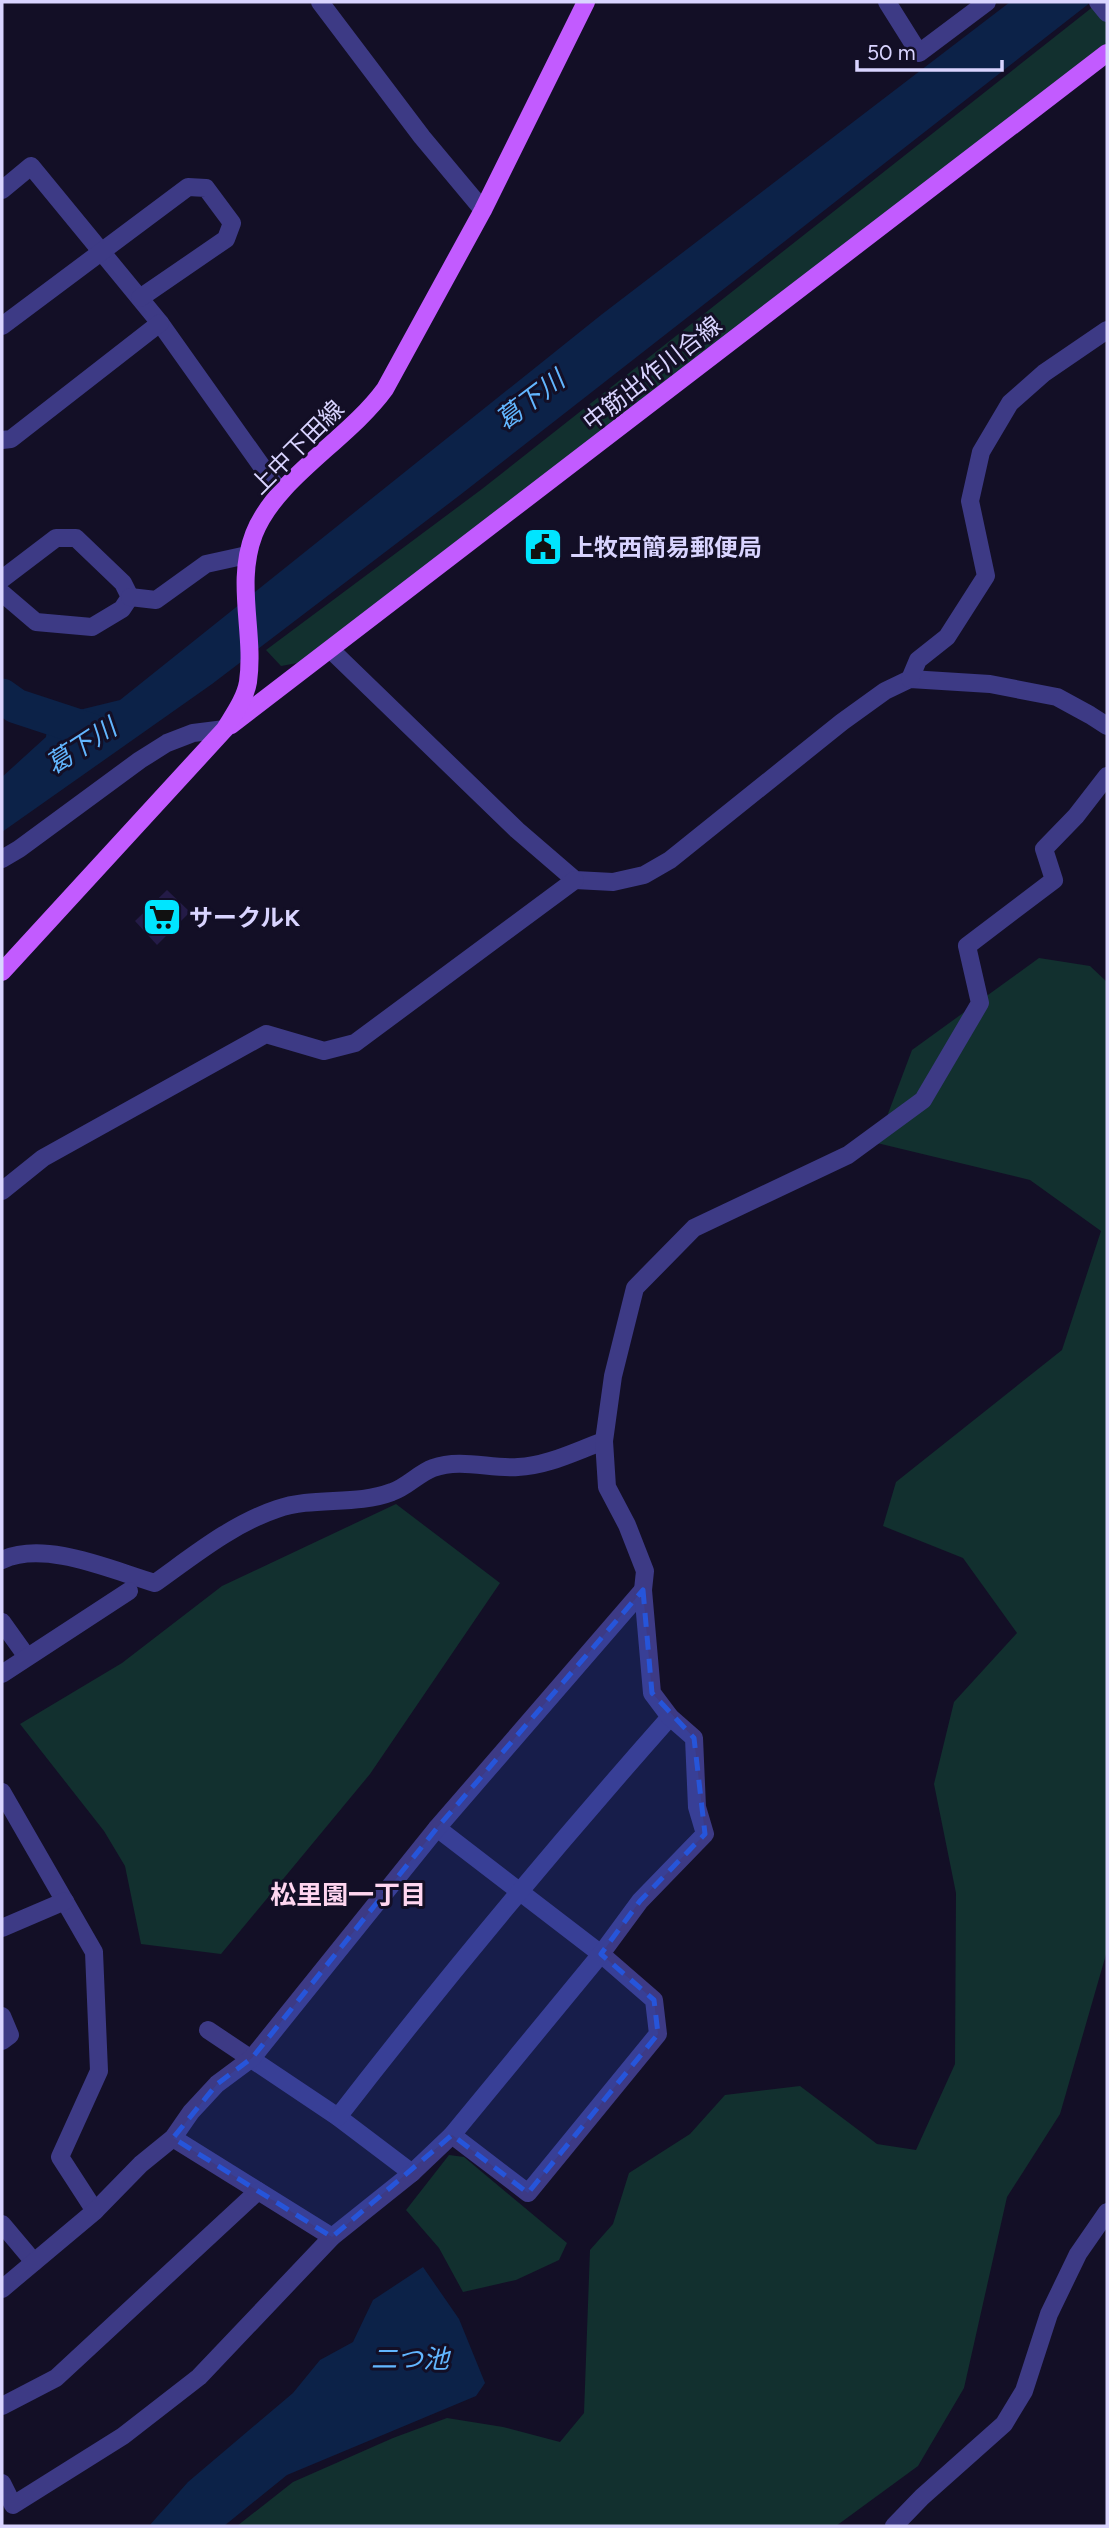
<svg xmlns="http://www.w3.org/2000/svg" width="1109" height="2528" viewBox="0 0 1109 2528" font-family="Figtree,'Noto Sans JP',sans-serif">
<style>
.green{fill:#12302f}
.water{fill:#0c2248}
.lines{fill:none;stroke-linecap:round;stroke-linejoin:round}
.river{stroke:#0c2248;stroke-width:35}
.building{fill:#241b47}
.minor{stroke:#3d3a85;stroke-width:18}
.major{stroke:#c25bff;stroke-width:18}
.marked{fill:#2655da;fill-opacity:0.2;stroke:#2655da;stroke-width:5;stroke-dasharray:14 9;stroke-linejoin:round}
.labels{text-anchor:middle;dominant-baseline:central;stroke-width:6;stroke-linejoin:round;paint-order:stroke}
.street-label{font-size:24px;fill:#d9d4ff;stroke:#130f26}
.poi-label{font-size:24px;font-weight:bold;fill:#d9d4ff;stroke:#130f26;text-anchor:start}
.water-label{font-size:26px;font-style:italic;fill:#62b6ff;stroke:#130f26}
.neighbourhood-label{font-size:26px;font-weight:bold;fill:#ffd6f0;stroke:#130f26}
</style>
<rect width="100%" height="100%" fill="#130f26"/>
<!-- green -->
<g class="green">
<polygon points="1099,2 1107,2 1107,43 808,276 303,662 281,666 266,650 482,489"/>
<polygon points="1039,958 1090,966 1107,982 1107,1951 1060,2114 1007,2197 964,2388 918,2466 836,2526 237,2526 293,2482 393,2438 447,2418 503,2427 560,2442 584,2413 590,2250 613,2224 629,2173 690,2134 725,2095 800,2086 877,2144 916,2150 955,2064 956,1893 934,1784 954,1702 1017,1633 963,1558 883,1526 896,1482 1062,1350 1101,1231 1030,1180 877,1143 912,1050"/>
<polygon points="396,1504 500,1583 370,1774 221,1954 141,1944 125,1866 104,1831 20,1724 122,1663 222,1586"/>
<polygon points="449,2155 464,2157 567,2243 559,2260 516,2280 463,2292 439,2248 406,2210"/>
</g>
<!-- water -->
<g class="water">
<polygon points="1010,2 1091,2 460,495 212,684 2,832 2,777 46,737 49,708 75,711 120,700 601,315"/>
<polygon points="423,2267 459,2319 485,2383 476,2396 287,2475 224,2526 149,2526 188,2482 293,2393 320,2360 353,2342 373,2300"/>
</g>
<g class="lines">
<!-- river -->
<polyline class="river" points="2,696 16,706 92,731"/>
</g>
<!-- building -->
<polygon class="building" points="167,890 190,912 157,945 135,921"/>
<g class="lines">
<!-- minor -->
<g class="minor">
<polyline points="320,2 422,137 483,210"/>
<polyline points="887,2 919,53 987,2"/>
<polyline points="1098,2 1107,13"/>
<polyline points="2,190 31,166 160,323 280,492"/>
<polyline points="2,326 188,187 206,188 232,223 226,239 140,298"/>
<polyline points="2,440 11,439 160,323"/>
<polyline points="2,579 56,538 76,538 123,583 130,597 122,609 92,627 36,622 2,593"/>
<polyline points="130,597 156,600 206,564 247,555"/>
<polyline points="331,650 517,830 575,880 613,882 644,875 670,860 842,722 885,691 910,679 990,684 1057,697 1090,715 1107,726"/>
<polyline points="910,679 918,660 947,637 986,576 970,501 981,452 1010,403 1044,373 1107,330"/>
<polyline points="2,859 19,849 140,760 167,743 193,733 225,729"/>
<polyline points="2,1191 43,1158 266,1034 324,1051 355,1043 575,880"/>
<path d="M2,1560C45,1540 111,1570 155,1583C193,1556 232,1524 277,1509C314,1496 355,1506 392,1492C407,1487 419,1473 433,1468C461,1458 490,1469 518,1467C547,1466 576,1451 604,1441"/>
<polyline points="2,1622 27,1657"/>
<polyline points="2,1674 129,1591"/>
<polyline points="2,1792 94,1952 99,2071 60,2157 95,2211"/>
<polyline points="437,1828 601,1954 654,2000 658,2034 528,2193 452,2135"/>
<polyline points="2,1928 65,1901"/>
<polyline points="2,2016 10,2035 2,2041"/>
<polyline points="208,2030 338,2117 412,2173"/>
<path d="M338,2117C444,1980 555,1847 670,1717"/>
<polyline points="173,2138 332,2237"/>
<polyline points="2,2224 34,2262"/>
<polyline points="2,2289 95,2211 141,2164 173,2138 191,2112 217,2084 252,2058 437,1828 643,1590"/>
<polyline points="2,2406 56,2378 258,2191"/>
<polyline points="2,2483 13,2505 123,2436 199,2377 332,2237 412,2173 452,2135 601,1954 640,1901 705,1834 697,1807 694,1738 670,1717 652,1693 643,1590 645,1571 627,1525 607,1487 604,1441 613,1376 635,1288 694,1228 848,1155 923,1100 980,1003 967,946 1054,880 1044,849 1076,816 1107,776"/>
<polyline points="894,2526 922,2497 1004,2424 1024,2391 1049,2314 1078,2254 1107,2212"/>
</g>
<!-- major -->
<g class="major">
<polyline points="231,725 1107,53"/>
<path d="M2,972L225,729C234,714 245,699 248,682C255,633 235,583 254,534C276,478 348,440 385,389L483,210L586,2"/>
</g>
</g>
<!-- marked area -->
<path class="marked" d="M643,1590L652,1693L694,1738L705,1834L640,1901L601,1954L654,2000L658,2034L528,2193L452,2135L332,2237L173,2138L217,2084L252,2058L437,1828Z"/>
<!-- icons -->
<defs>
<g id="civic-square" transform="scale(2.0125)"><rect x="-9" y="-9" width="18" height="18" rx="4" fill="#00e5ff" stroke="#130f26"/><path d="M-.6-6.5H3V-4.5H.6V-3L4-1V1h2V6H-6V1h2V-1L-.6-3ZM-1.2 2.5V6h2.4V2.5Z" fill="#111"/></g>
<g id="supermarket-square" transform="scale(2.0125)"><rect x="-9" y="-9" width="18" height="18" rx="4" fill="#00e5ff" stroke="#130f26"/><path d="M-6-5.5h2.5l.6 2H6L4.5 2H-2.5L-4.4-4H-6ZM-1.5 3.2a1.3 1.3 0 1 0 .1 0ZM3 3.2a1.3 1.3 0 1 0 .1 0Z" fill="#111"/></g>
</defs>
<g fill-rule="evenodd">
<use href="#civic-square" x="543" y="547"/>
<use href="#supermarket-square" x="162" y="917"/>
</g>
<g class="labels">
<!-- street labels -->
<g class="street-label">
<text transform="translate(652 373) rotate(-38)">中筋出作川合線</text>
<text transform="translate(297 447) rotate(-45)">上中下田線</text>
</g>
<!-- poi labels -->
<g class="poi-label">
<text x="570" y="547">上牧西簡易郵便局</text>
<text x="189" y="917">サークルK</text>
</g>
<!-- water labels -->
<g class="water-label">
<text transform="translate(530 400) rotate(-37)">葛下川</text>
<text transform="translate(81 746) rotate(-33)">葛下川</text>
<text x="410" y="2359">二つ池</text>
</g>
<!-- neighbourhood labels -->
<g class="neighbourhood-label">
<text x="348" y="1895">松里園一丁目</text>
</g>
</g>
<!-- border -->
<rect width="1109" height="2528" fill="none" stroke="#d9d4ff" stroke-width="7"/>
<!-- scale -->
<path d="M857 60v10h145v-10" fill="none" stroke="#d9d4ff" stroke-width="3.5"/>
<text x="867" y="60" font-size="21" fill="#d9d4ff" stroke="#130f26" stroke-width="5" paint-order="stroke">50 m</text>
</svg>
